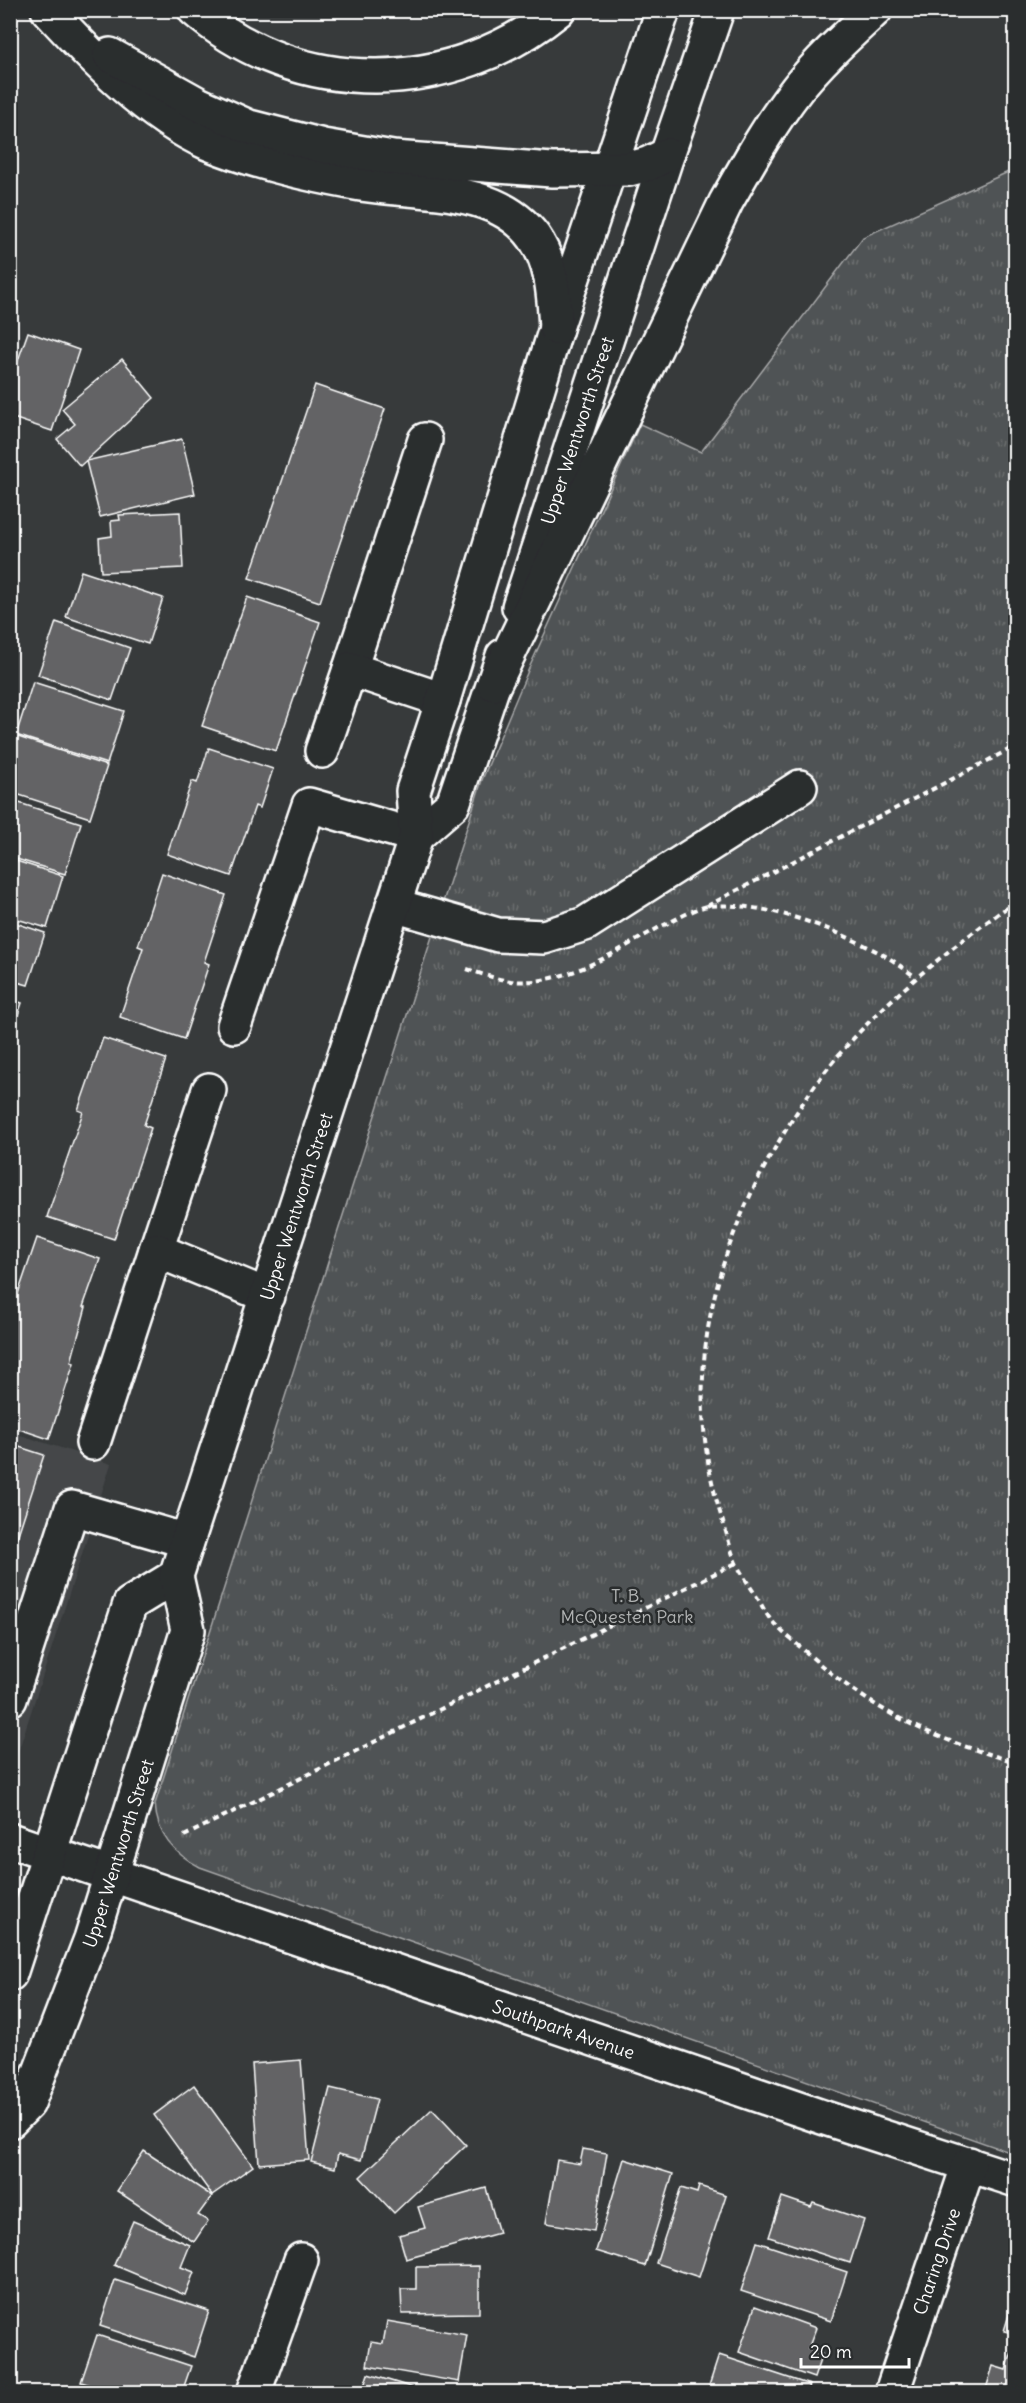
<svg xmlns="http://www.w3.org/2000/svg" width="1026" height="2403" viewBox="0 0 1026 2403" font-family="Delius,sans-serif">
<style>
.built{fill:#444748}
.park{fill:url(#park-tufts);stroke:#a8a9aa;stroke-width:1.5}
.building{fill:#636465;stroke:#fff;stroke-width:1.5}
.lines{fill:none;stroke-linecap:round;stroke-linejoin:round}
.minor-casing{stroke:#fff;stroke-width:38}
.major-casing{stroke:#fff;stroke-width:38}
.highway-casing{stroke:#fff;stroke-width:38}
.path{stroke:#fff;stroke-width:4;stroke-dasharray:6 4.5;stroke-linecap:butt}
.minor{stroke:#2a2d2e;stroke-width:33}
.major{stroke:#2a2d2e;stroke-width:33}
.highway{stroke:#2a2d2e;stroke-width:33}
.labels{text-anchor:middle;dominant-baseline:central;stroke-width:5;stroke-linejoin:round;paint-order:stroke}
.street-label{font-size:18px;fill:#fff;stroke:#2a2d2e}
.park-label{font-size:18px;fill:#b0b2b2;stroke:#2a2d2e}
</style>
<defs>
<pattern id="park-tufts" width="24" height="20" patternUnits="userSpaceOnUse" patternTransform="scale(1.5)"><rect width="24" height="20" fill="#505354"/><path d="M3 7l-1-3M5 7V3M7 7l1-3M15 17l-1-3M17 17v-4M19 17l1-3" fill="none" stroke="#6a6d6e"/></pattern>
</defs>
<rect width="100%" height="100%" fill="#373a3b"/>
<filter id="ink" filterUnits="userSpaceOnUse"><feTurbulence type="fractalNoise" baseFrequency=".0167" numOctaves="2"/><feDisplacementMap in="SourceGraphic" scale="12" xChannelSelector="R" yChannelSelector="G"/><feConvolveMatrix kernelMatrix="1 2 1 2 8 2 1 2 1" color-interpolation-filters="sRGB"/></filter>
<g filter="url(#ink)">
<!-- built -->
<polygon class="built" points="11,1432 111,1464 12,1771 11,1771"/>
<!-- park -->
<path class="park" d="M1015,169V2154L200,1867C173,1853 157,1835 155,1804L482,780L530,666L640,424L701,452L863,237Z"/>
<!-- building -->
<g class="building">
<polygon points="28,332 79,350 52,431 10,417 10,383"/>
<polygon points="122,359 154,398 80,466 57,439 75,424 62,409"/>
<polygon points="315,385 385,409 320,602 249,578"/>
<polygon points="182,439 195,494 100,517 86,461"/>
<polygon points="180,512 183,568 101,572 99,538 112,536 111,521 120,520 119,515"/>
<polygon points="81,571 163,598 148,644 66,617"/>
<polygon points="247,597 320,622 276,751 202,726"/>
<polygon points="56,622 130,648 112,700 38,675"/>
<polygon points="33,682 124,711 107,764 16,735"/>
<polygon points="15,736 107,766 90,818 10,792 10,752"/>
<polygon points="209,748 273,769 260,808 255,806 231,876 167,854 192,781 197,783"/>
<polygon points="10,800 81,823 65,874 10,857"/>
<polygon points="10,859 63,876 47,928 10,917"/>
<polygon points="162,873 226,895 204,962 209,964 184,1039 120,1017 143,948 138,946"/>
<polygon points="10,921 45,933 28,985 10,980"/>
<polygon points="10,999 22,1003 10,1038"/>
<polygon points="103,1038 166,1059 144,1125 151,1128 114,1239 47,1217 83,1112 78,1110"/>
<polygon points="37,1238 100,1259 83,1307 86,1307 71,1362 74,1363 49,1439 10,1426 10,1317"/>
<polygon points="10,1444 44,1455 10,1559"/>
<polygon points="301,2060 309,2160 259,2164 252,2064"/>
<polygon points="194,2085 253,2166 212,2195 154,2115"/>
<polygon points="330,2088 377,2099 361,2160 338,2154 335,2168 311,2162"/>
<polygon points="432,2109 466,2145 394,2213 360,2177"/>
<polygon points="583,2149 607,2153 594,2231 546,2223 557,2160 580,2164"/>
<polygon points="144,2151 212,2196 198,2215 208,2221 194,2242 117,2191"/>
<polygon points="624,2159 673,2174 645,2266 596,2251"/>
<polygon points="699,2186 726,2195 699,2277 656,2263 681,2188 697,2193"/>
<polygon points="486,2188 499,2233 406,2259 399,2235 425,2228 418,2207"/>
<polygon points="782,2197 811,2207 813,2203 864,2220 850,2263 769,2237"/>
<polygon points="133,2221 190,2245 181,2267 194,2272 185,2295 114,2265"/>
<polygon points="757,2242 847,2272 831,2321 741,2291"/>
<polygon points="479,2266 479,2313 402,2314 401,2289 416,2289 416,2267"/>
<polygon points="115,2280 209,2311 194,2357 100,2326"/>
<polygon points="1012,2305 1016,2306 1016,2334 1004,2331"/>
<polygon points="755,2306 816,2328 808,2349 822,2354 814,2378 739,2352"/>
<polygon points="387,2321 467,2335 459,2382 367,2366 371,2342 383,2344"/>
<polygon points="97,2335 191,2366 182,2392 113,2392 81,2382"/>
<polygon points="1015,2343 1016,2392 985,2392 993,2366 1006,2370"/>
<polygon points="719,2355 810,2385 807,2392 707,2392"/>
<polygon points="368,2374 427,2392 362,2392"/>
</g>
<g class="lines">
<!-- minor casing -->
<g class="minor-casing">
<g id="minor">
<polyline points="350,669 425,440"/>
<polyline points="322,751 350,669 443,700"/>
<polyline points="393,905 498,935 544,937 585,924 800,787"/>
<polyline points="234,1026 309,805 416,836"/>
<polyline points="156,1250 209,1090"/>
<polyline points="93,1443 156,1250 268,1296"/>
<polyline points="10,1699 72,1508 187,1541"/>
<path id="s1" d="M10,1840L828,2119L1016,2180"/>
<polyline points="254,2392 301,2260"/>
<path id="s2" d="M892,2392L969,2164"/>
</g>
</g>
<!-- major casing -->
<g class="major-casing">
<g id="major">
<path id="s3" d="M519,607L667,155L717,10"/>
<polyline points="416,836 453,804 503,656"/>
<polyline points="10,1974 130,1604 176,1576"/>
<path id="s4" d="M10,2121L28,2103L91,1939L188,1630L176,1576L416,836L413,791L443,700L556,328L663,10"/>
</g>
</g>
<!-- highway casing -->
<g class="highway-casing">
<g id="highway">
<path d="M48,10C91,57 149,117 208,143C256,163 309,175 361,184C417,193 496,185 534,237C553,264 554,296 556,328"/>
<path d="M195,10C299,100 453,96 558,10"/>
<polyline points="110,55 198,104 249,127 323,146 393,158 552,170 629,169 648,164 667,155"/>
<path d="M494,684L726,202C748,163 770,124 797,89C820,60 848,35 875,10"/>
</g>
</g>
<!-- path -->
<g class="path">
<path d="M1016,901C954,945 894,992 843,1050C817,1079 795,1114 775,1148C707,1266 680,1394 724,1525C728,1538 731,1551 736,1563C742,1575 750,1586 757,1597C762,1605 766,1615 772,1621C782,1633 795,1642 806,1652C871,1711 932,1739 1016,1762"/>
<polyline points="707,906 1016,746"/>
<path d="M467,969C481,974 496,979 511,981C565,986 613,953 658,928C671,922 695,908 708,906C763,901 830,927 878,952C891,958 904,969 916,977"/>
<polyline points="184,1836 736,1563"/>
</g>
<!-- minor -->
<use href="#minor" class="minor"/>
<!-- major -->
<use href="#major" class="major"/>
<!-- highway -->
<use href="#highway" class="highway"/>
</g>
</g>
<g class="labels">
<!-- street labels -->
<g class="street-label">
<text stroke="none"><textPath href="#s3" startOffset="186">Upper Wentworth Street</textPath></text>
<text stroke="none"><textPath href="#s4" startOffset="969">Upper Wentworth Street</textPath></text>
<text stroke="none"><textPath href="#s4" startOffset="291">Upper Wentworth Street</textPath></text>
<text stroke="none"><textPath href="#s1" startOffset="585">Southpark Avenue</textPath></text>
<text stroke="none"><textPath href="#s2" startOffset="138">Charing Drive</textPath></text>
</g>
<!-- park labels -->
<g class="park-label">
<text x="627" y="1595">T. B.<tspan x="627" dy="21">McQuesten Park</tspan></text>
</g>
</g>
<!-- margin -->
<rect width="1026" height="2403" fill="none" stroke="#2a2d2e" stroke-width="36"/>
<rect x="18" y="18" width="990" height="2367" fill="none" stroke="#fff" stroke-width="2" filter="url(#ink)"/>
<!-- scale -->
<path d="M801 2358v9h108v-9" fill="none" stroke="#ffffff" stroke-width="3"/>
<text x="810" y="2358" font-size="18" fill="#ffffff" stroke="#2a2d2e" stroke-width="4.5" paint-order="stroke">20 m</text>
</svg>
